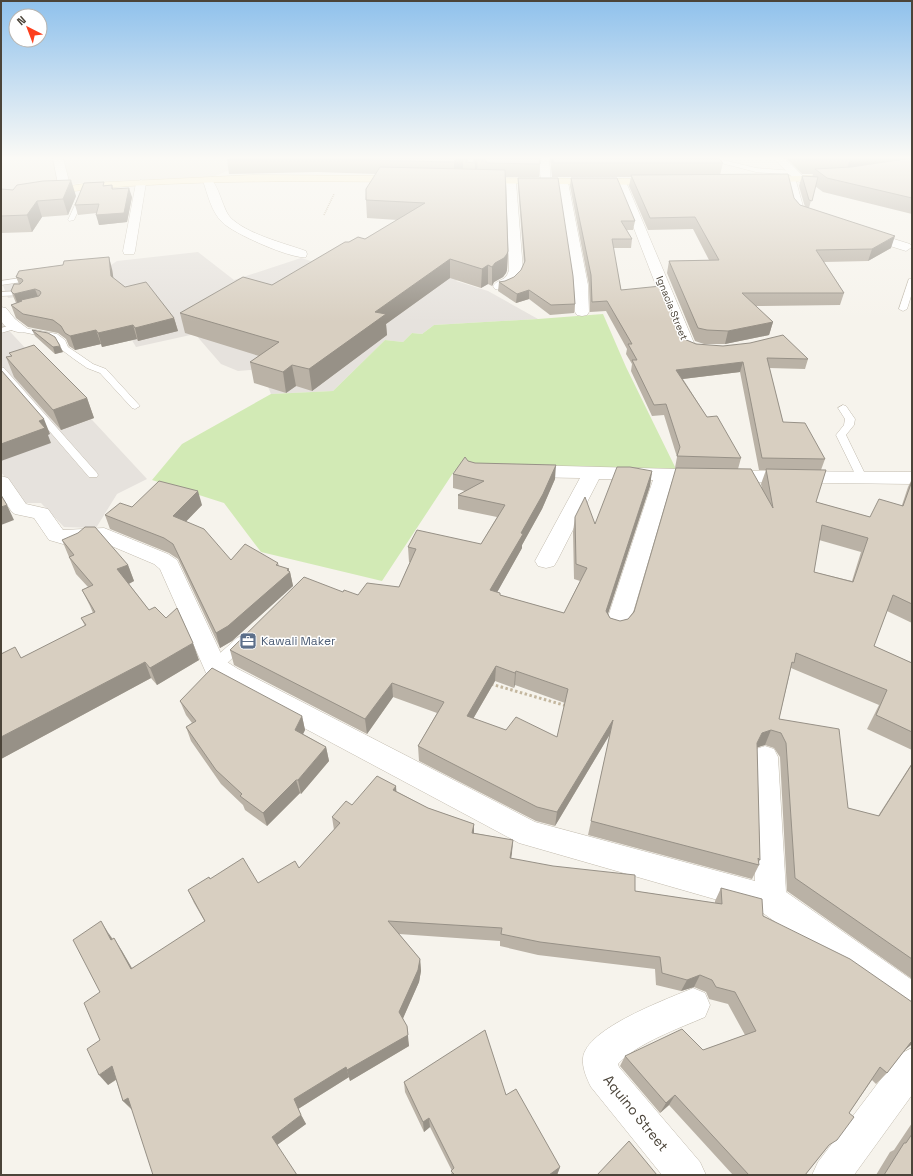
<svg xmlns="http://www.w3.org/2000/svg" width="913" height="1176" viewBox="0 0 913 1176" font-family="'Space Grotesk',sans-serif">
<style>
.residential{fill:#eae5da}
.industrial{fill:#e6e2dd}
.green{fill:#d2eab5}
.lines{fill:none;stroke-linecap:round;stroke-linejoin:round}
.service-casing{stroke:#c2bbae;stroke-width:1}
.minor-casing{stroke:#c2bbae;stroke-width:1}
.secondary-casing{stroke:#d6c79b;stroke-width:1}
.path-far1{stroke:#c4b79f;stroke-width:1.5;stroke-dasharray:1 1;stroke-linecap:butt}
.path{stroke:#c4b79f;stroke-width:3;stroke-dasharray:2.5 2.5;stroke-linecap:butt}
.service{fill:#fff;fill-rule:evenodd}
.minor{fill:#fff;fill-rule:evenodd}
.secondary{fill:#fff3cd;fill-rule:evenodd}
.wall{fill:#bab2a6;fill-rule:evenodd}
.shaded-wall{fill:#979187}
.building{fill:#d8cfc1;stroke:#979187;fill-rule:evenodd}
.labels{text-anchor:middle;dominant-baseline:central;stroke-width:3;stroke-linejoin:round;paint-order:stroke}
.far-street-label{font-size:10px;fill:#4b4439;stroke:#fff}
.service-label{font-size:12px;fill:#4e5e75;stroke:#fff;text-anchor:start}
.near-street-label{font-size:14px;fill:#4b4439;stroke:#fff}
</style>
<rect width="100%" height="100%" fill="#f6f3ec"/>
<!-- residential -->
<polygon class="residential" points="1,158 257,158 213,177 80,183 1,196"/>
<!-- industrial -->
<g class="industrial">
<polygon points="198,252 234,280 301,258 327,266 474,270 456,281 488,291 538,319 434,325 422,334 412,333 403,342 385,340 333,391 271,394 261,369 238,371 221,364 195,334 136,347 110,303 139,296 133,285 8,298 1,281 1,280 108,267 117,261"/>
<polygon points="1,322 147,479 117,494 96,528 64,527 41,503 24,503 1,472"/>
</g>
<!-- green -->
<polygon class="green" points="603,314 626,367 677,471 507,469 455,470 382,581 261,552 224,503 152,480 182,444 271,394 333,391 385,340 403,342 412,333 422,334 434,325 538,319"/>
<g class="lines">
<!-- service casing -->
<g class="service-casing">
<g id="service">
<polygon points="723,160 756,168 794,171 797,173 794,175 756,172 721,163 720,162"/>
<polygon points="82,194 85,196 74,220 69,221 68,220 79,196"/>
<polygon points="33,276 36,276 36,280 1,285 1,281"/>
<polygon points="909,279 912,279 912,293 907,309 903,311 899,309"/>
<polygon points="22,291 26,293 25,295 1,296 1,292"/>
<polygon points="16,324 19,324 19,327 57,334 65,340 68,347 80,355 93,364 106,369 140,406 135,409 132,408 100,373 87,368 74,359 62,350 59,343 51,338 18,331 18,328 1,333 1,328"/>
<polygon points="1,367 4,368 97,473 98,475 97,477 89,477 1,375"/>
<polygon points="843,405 846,406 855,419 854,425 846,435 867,478 866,480 862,481 857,478 836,435 844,425 845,419 838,408"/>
<polygon points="242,636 247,638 248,641 247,644 220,670 215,671 210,670 208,666 210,662 237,638"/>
</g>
</g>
<!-- minor casing -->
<g class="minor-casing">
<g id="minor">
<polygon points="53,158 63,158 71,189 69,191 61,191 59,189"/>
<polygon points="539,158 549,158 551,182 550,184 546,185 541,182"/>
<polygon points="774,158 784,158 804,177 805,179 804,181 800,182 796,181 804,210 819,215 821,218 819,221 815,222 795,214 785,180 786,178 792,177"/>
<path d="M208,178C218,180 222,208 230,217C246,234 284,243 306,251L307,254L306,257C293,260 232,233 222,222C211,211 208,195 203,181Z"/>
<path d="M511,179L516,182L523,270C520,282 508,292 495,289L493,286C499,278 506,282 509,270L506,182Z"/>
<polygon points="563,179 568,182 588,285 589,312 587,315 582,316 577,315 575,312 574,285 558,182"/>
<path d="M621,179L626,182L694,343L698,345L715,349L718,352L715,355C705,358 686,355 679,345L616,182Z"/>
<polygon points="141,180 146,183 135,251 134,254 124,254 123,251 136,183"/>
<polygon points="865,230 910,244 912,247 906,251 861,237 859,234 861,231"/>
<path d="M1,307L6,308L15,319L28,329L26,332C18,334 4,329 1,320C0,317 1,310 1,307Z"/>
<polygon points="525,465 752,471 912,472 912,484 672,481 629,626 625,632 617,634 609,632 605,626 653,480 599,479 557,561 554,566 546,568 538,566 535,561 580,478 525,477 518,475 516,471 518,467"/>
<polygon points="1,476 8,478 26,504 48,509 63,530 104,528 168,554 177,560 224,660 238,669 535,822 755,881 752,757 756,749 765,746 774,749 778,757 786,892 912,980 912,1017 900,1012 763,913 519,843 220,683 206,673 203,666 160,569 154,564 102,542 63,544 49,540 34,518 15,514 12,512 1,496"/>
<path d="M693,988L705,993L710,1005L705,1017C680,1028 637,1043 618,1064L619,1067L700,1162L706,1175H662L591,1087C587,1079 582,1068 583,1058C586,1028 668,999 693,988Z"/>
<polygon points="912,1048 912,1095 854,1175 812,1175 818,1162 900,1054"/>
</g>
</g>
<!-- secondary casing -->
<g class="secondary-casing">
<g id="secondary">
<path d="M252,175L402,176L407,179L402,182C298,181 194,180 91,189C61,192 31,198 1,202V196L90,183Z"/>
<polygon points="830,175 834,176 835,178 834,180 758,183 753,180 758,177"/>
<polygon points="476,178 660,179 665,182 660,185 472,183 471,181"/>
</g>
</g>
<!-- path-far1 -->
<polyline class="path-far1" points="324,215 334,194"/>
<!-- path -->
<polyline class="path" points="491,684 567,706"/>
<!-- service -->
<use href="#service" class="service"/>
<!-- minor -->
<use href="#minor" class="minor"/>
<!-- secondary -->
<use href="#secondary" class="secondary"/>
</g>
<!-- wall -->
<g class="wall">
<polygon points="233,158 540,158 540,164 539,177 506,177 508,251 507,270 506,273 503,277 494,282 492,286 488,284 481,288 450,278 386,324 387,335 312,391 296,386 286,393 254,383 250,362 259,356 185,333 180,313 272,285 349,242 365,239 398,220 367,218 366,200 376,174 317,172 229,174 227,160"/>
<polygon points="550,158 718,158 723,163 720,175 794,198 800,205 805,207 799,186 802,176 812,177 813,174 802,174 786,158 912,158 912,214 823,192 815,186 809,208 891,248 868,261 824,262 844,293 840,305 755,306 773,322 769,335 725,344 704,344 695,341 667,273 669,261 709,260 693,229 648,230 629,186 631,177 552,177"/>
<polygon points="518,178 575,304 574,313 550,315 529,299 516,303 498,291 499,282 505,281 514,277 521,270 524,264 518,186"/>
<path d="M571,178L635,221L633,230H627L632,239L631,248H613L621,290L684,339L696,344L808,359L805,369L769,368L783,422L825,459L821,470L816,502L870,517L902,505L908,487L912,479V623L887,611L874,646L912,663V750L867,729L879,705L791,668L779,719L848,808L878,816L912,763V979L787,891L780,757L774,748L765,745L757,747L760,860L758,864L759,865L752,879L588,835L610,734L555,826L536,821L419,761L418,746L437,713L393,697L367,734L234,665L230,650L343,592L358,595L399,587L410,562H409L408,547L481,544L497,517L458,509V495L465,491L453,488V474L468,461L475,463L555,479L542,509L522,545V548L497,592L500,595L564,613L580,581L574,579L573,532L575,517L595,524L652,471L650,486L608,613L610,618L620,621L628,619L735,469L675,468L677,457L664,415L652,416L631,371L632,364L626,354L627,349L606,311L590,312L589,285L570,186ZM740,372L759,470H766L761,484L762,489L738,469L741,458L707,417L683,379ZM819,540L861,552L852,581L814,572ZM495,681L514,688L515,685L565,703L557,737L506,730L473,719Z"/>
<polygon points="105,185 112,185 113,189 132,197 127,222 99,225 97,213 78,215 75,205"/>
<polygon points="1,189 76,196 68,215 42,217 32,232 1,233"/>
<polygon points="112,269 113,278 125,287 174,318 178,331 138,341 137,339 102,347 101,344 75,350 69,346 66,339 58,333 28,327 16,318 11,305 16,303 11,291 19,284 16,277"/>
<polygon points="32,330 63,352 55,354 35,336"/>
<polygon points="9,353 87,398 94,418 61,430 14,377 6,357 11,356"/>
<polygon points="202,505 186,521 231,560 278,563 279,566 289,569 289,571 290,572 293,586 232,641 220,648 178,559 169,553 110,529 105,515 132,507"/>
<polygon points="62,540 128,565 134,581 129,584 149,610 199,660 157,685 151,678 1,759 1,654 21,658 85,626 81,618 93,613 90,606 82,590 88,587 76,574"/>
<polygon points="180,701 302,716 305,730 303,734 326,747 329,761 301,794 300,793 267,826 245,810 243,805 221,784 191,741 186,727 192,723 186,715"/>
<polygon points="396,786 396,791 428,808 474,824 474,833 513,840 511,858 635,891 715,903 715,901 721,888 763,916 912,1002 912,1044 905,1050 887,1073 876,1084 872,1080 849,1113 827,1148 805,1175 733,1175 669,1105 660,1113 620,1066 625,1056 703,1050 745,1035 728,1004 709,999 706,992 694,987 681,991 656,985 655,969 538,955 500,946 500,941 399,934 420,959 421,971 419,982 403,1018 409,1046 350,1081 349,1077 298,1109 306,1124 277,1145 132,1110 123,1101 116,1080 108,1085 100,1040 100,992 109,934 113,939 122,951 132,968 205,922 194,903 188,890 210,879 258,883 299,868 334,830 332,817 352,805"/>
<polygon points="404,1082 506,1095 560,1167 557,1175 451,1175 452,1171 430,1127 424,1132 405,1092"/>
<polygon points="912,1123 912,1175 876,1175 890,1152 894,1150"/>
</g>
<!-- shaded-wall -->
<g class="shaded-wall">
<polygon points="460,158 463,158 463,171 454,176 454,162 456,159"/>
<polygon points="477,158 478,158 477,171 475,172 475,163 473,160"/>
<polygon points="857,158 902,158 900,164 846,172 850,159"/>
<polygon points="71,180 76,196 68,215 63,199"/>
<polygon points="129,188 132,197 127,222 99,225 96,215"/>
<polygon points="37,201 42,217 32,232 27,215"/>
<polygon points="895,236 891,248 868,261 872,249"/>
<polygon points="508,251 507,270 506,273 503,277 494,282 492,286 492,267 495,263"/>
<polygon points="109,257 112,269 115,288 111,276"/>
<polygon points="450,259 450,278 386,324 387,335 312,391 309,369 375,312"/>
<polygon points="488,265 488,284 481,288 482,269"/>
<polygon points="35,289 40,302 22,301 21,300 23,306 19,307 14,294"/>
<polygon points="529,290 529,299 516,303 517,294"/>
<polygon points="174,318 178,331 138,341 135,328"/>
<polygon points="773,322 769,335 725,344 728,331"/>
<polygon points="133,325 137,339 102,347 98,333"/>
<polygon points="96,330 101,344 75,350 70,336"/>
<polygon points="60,346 63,352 55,354 53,347"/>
<polygon points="743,362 740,372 674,380 676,370"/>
<polygon points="292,365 296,386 286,393 283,372"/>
<polygon points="87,398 94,418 61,430 53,410"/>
<polygon points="44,419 50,434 48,435 51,443 1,461 1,444 39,421"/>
<polygon points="556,465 555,479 542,509 522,545 522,548 490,605 490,590 521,533"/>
<polygon points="652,471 650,486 604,626 606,611"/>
<polygon points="198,491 202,505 177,531 173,516"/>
<polygon points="7,505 14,520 1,525 1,507"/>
<polygon points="128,565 134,581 124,586 117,569"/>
<polygon points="289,569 289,572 290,572 293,586 232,641 220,648 216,633"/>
<polygon points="193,643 199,660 157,685 150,668"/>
<polygon points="145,662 151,678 1,759 1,737"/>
<polygon points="496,666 495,681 466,731 467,716"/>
<polygon points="516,671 515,685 514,688 515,673"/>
<polygon points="392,683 393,697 367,734 365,719"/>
<polygon points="302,716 305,730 298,744 295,730"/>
<polygon points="613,720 610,734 555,826 557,812"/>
<polygon points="771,730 765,745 756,748 757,743 762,733"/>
<polygon points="326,747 329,761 301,794 298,780"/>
<polygon points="296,780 300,793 267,826 263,813"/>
<polygon points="396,786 397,800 393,790"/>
<polygon points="474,824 474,837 472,833"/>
<polygon points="513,840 512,853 509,871 510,858"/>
<polygon points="101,921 109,934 120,952 111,940"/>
<polygon points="114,938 122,951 139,981 131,969"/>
<polygon points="420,959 421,971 419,982 401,1023 399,1012"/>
<polygon points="700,975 694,987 681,991 687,980"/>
<polygon points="407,1026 409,1046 350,1081 347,1070"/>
<polygon points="911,1042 912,1042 912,1044 906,1049 899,1053"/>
<polygon points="112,1066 121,1076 108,1085 99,1075"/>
<polygon points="346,1067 349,1077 298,1109 294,1099"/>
<polygon points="675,1095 669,1105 660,1113 666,1103"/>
<polygon points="128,1098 133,1110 123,1101"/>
<polygon points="301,1115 306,1124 277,1145 272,1137"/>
<polygon points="429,1118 430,1127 424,1132 423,1122"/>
<polygon points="560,1167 557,1175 549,1175"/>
</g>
<!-- building -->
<g class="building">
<polygon points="233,158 460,158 456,159 454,162 316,159 227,160"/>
<polygon points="464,158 477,158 473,160 475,163 466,162 468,160"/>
<polygon points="480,158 540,158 540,164 487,163 485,159"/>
<polygon points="553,158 718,158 723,163 553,163"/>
<polygon points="803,158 857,158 850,159 806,160"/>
<polygon points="912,158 912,198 827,178 815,169 851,167"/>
<polygon points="380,167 505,170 508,251 507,254 504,258 495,263 492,267 488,265 482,269 450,259 375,312 386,314 309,369 292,365 283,372 250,362 279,342 180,313 243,277 272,285 345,242 349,242 358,237 365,239 425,203 366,200 366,189"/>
<polygon points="788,174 794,198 800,205 895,236 872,249 816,250 844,293 742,293 773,322 728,331 707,330 698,328 669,261 719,260 695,217 650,218 631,175"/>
<polygon points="802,176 818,177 812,201 809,200"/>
<polygon points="518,178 558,178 573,276 575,304 551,305 529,290 517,294 499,282 505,281 514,277 521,270 525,261"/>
<polygon points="571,178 617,178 635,221 621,221 632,239 612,239 621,290 661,286 684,339 696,344 723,346 750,343 783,335 808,359 767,358 783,422 805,423 825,459 762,458 743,362 676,370 707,417 717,416 741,458 677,456 680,447 666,404 654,405 632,360 637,360 628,344 632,344 607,301 592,302 591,275"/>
<polygon points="71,180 63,199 37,201 27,215 1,216 1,189 13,190 17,185 43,181"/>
<polygon points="104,182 103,186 112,185 112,189 129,188 124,213 96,215 99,204 75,205 84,183"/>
<polygon points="109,257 111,276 125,287 146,282 174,318 135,328 133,325 98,333 96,330 70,336 65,333 61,326 53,320 23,314 11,305 22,301 21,300 39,296 41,293 40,291 35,289 14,294 11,291 14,284 20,284 23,281 22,279 16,277 19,271 63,265 64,261"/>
<polygon points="32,330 48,333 55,337 60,346 53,347"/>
<polygon points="34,345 87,398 53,410 6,357 12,356 9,353"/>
<polygon points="1,370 44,419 39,421 45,428 1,444"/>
<path d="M465,457L468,461L475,463L556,465L543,494L521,533L523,534L490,590L500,593V595L564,613L587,568L576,564L575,517L585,497L595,524L617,467H630L652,471L606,611L610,618L620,621L628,619L634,612L676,468L751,469L773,508L766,469L826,470L816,502L870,517L879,499L903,506L912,481V604L893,595L874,646L912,663V732L876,715L887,690L796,653L794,663L792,662L779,719L839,729L848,808L879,816L912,764V959L795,878L786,743L781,733L771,730L762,733L757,743L760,860L758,858L759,865L591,821L613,720L557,812L537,807L418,746L444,702L392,683L365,719L230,650L304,577L343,592L344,590L358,595L367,583L399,587L416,549L408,547L417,530L481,544L505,505L458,495L484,481L453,474ZM822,525L868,538L853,582L814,572ZM496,666L515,673L516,671L568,689L557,737L516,717L506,730L467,716Z"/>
<polygon points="159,481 198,491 173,516 204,529 231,560 245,544 278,563 276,565 289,569 287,570 290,572 228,626 216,633 173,544 164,538 105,515 120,503 132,507"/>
<polygon points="1,495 7,505 1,507"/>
<polygon points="85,527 95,527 128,565 117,569 149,610 155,607 166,618 177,608 193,643 150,668 145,662 1,737 1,654 15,647 21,658 86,625 81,618 95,612 82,590 93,585 69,557 74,555 62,540 78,533"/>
<polygon points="212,668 302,716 295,730 326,747 298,780 296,780 263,813 240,796 242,794 216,770 186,727 196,721 180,701"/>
<polygon points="377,776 396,786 393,790 428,808 474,824 472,833 513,840 510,858 553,866 635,875 635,891 722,904 721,888 762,899 763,916 850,959 912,1002 912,1042 911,1042 887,1073 880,1067 849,1113 854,1117 837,1140 829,1145 805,1175 749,1175 675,1095 666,1103 625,1056 682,1029 703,1050 756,1031 735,992 716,987 712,980 700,975 687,980 662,973 660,957 540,942 501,934 502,928 388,921 420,959 418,970 399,1012 407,1026 408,1035 347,1070 346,1067 294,1099 301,1115 272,1137 297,1175 153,1175 128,1098 123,1101 112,1066 99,1075 87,1049 100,1040 84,1003 100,992 73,940 101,921 111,940 114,938 131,969 205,921 188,890 209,877 210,879 243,858 258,883 295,861 299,868 340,823 332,817 346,801 352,805"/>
<polygon points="485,1030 506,1095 516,1089 560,1167 549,1175 455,1175 451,1171 454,1168 429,1118 423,1122 404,1082"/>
<polygon points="912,1134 912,1175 884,1175 904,1143 906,1143"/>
<polygon points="629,1141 657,1175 597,1175"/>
</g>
<!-- sky -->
<linearGradient id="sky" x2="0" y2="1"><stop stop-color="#8fc1ec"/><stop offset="0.49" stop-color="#fbfaf6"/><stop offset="1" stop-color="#fbfaf6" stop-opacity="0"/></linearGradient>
<rect width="913" height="322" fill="url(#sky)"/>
<!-- icons -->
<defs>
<g id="office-square" transform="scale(0.9)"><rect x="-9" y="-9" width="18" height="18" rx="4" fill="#5c6f8a" stroke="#fff"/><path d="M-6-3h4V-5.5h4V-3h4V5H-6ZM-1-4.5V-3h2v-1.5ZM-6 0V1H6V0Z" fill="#fff"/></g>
</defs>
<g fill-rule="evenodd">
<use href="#office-square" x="248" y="641"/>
</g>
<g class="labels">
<!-- far-street labels -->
<g class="far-street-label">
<text transform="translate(672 308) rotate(68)">Ignacia Street</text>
</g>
<!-- service labels -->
<g class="service-label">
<text x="261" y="641">Kawali Maker</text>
</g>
<!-- near-street labels -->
<g class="near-street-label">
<text transform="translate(636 1113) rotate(51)">Aquino Street</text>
</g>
</g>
<!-- border -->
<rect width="913" height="1176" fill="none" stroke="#4b4439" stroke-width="4"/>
<!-- north arrow -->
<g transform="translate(28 28) rotate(318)"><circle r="19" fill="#ffffff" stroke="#b7b4b0"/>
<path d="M0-3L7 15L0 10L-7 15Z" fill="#fc3f1d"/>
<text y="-6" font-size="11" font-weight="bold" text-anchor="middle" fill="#4b4439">N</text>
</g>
</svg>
